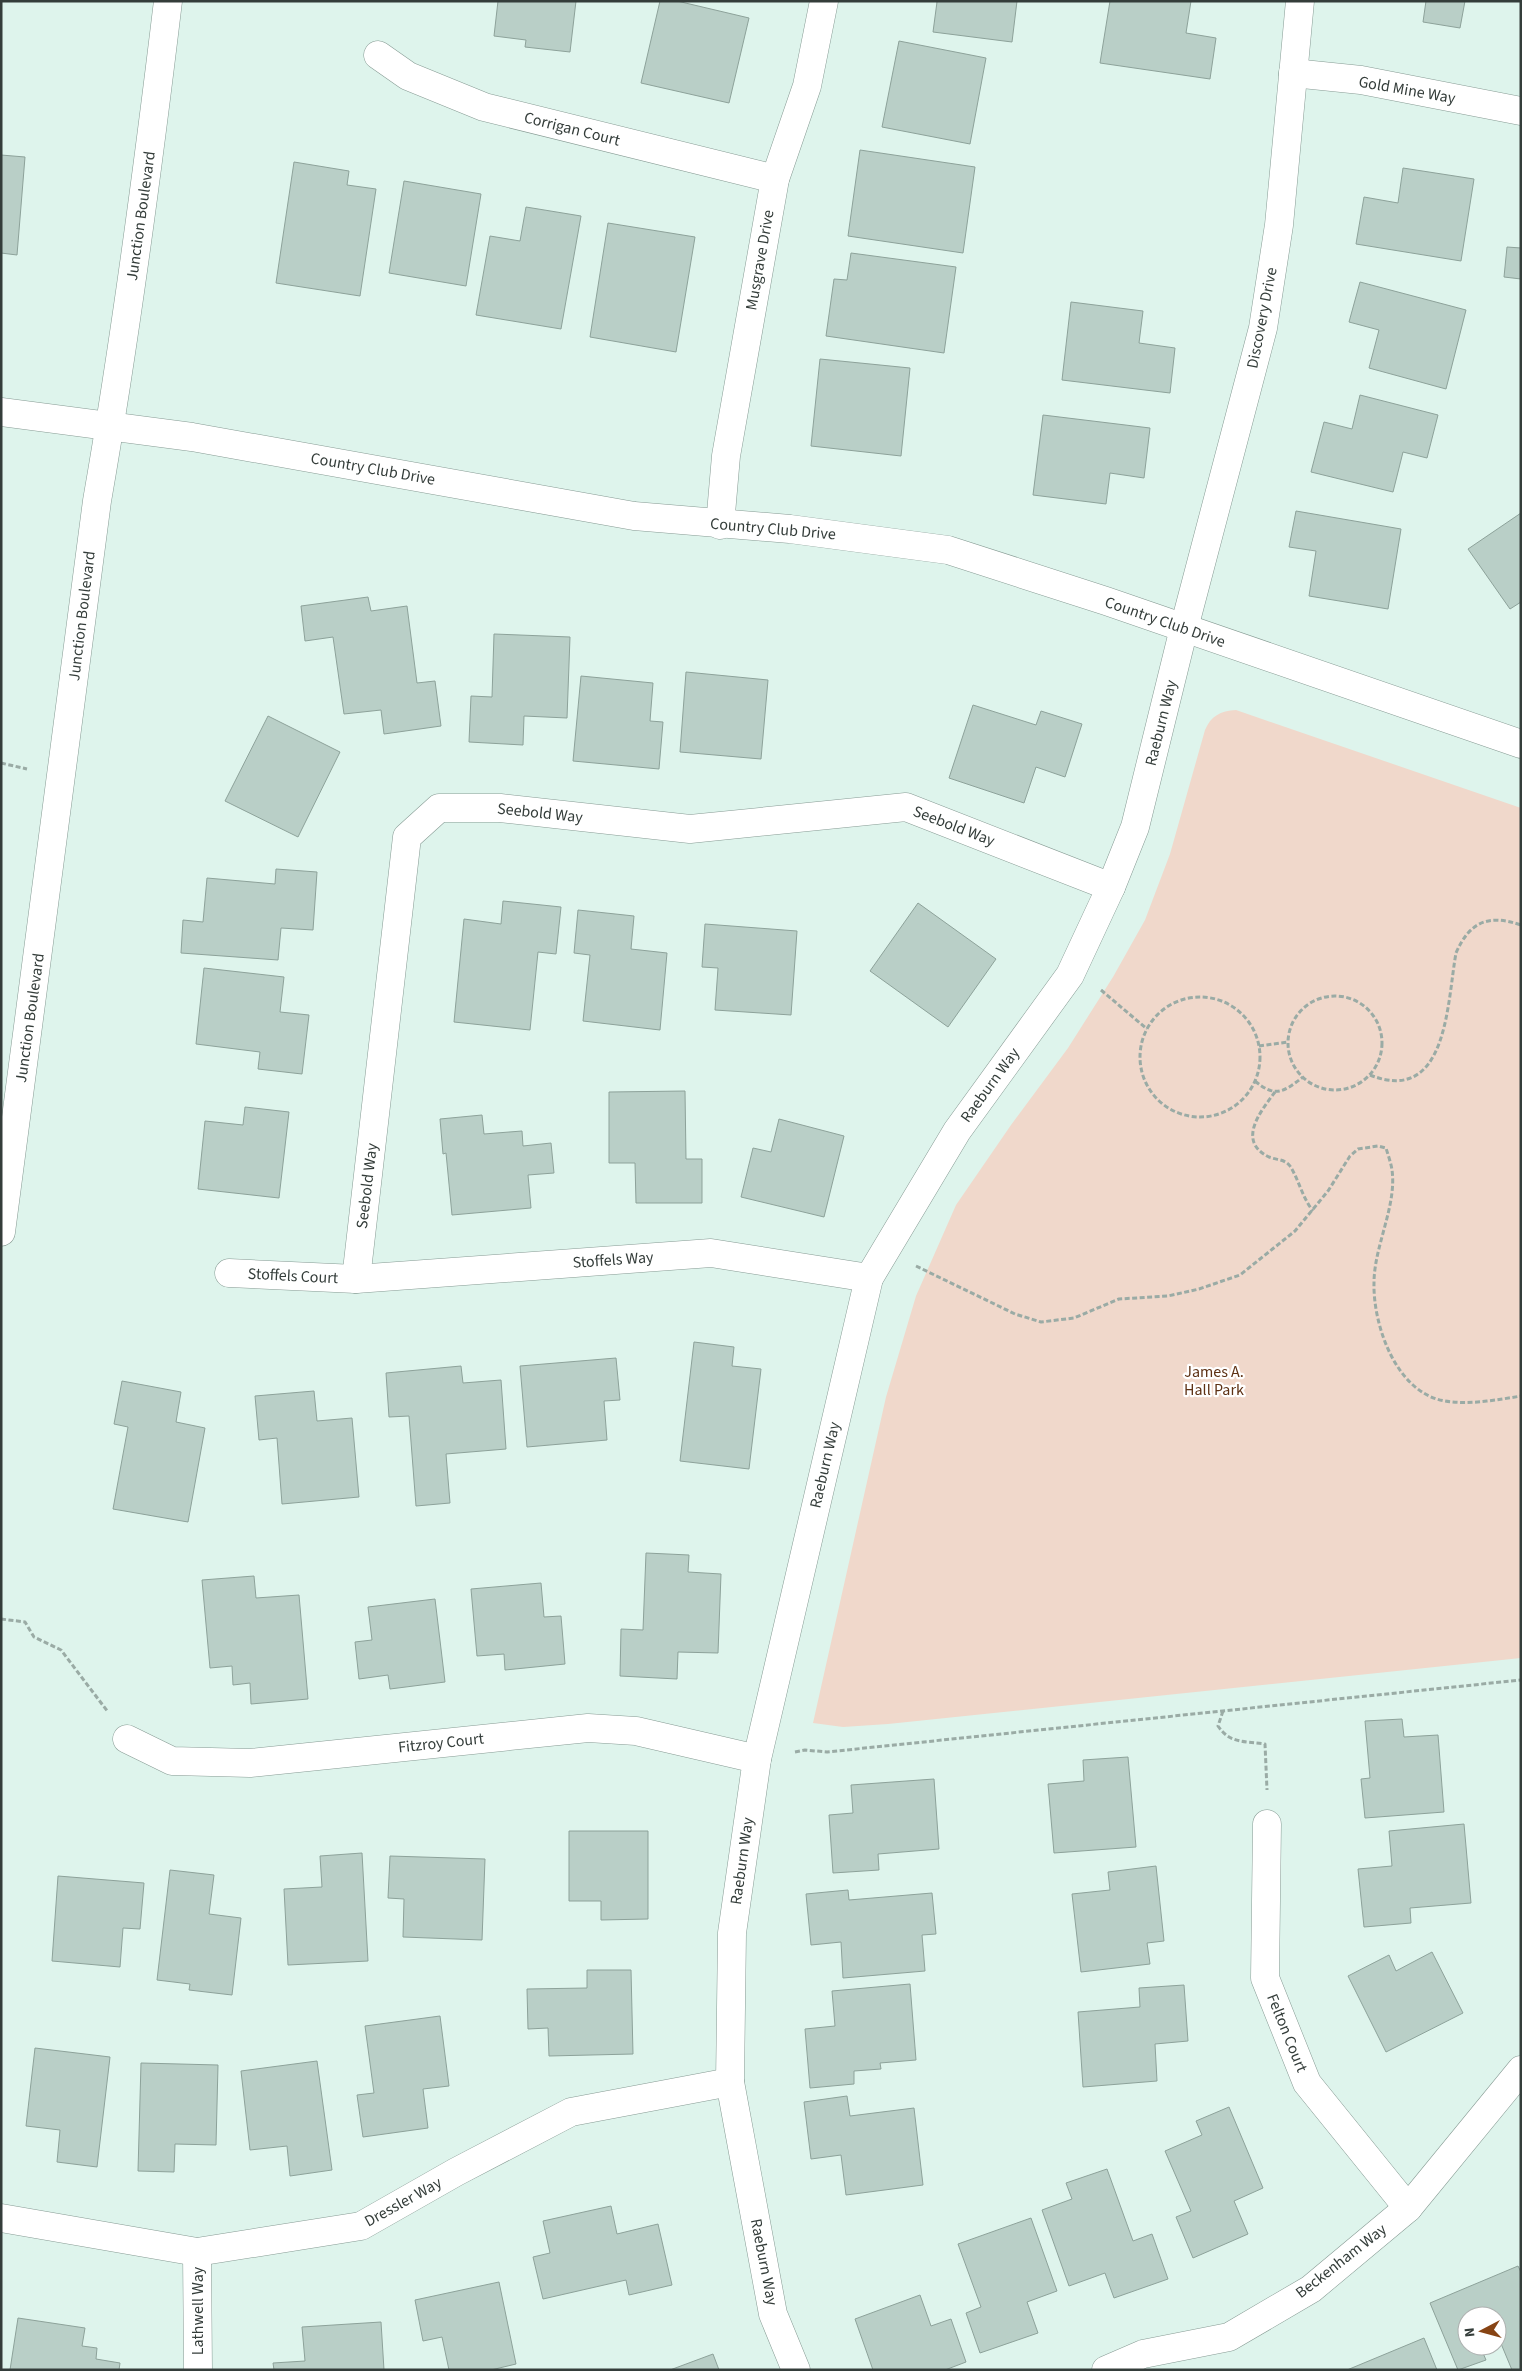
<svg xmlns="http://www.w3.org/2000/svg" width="1522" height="2371" viewBox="0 0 1522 2371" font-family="'Source Sans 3',sans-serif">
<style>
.green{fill:#f0d8cb}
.building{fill:#b9cfc7;stroke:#8da29a}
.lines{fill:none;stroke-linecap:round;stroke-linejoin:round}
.street-casing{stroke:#879b94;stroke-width:29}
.secondary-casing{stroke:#879b94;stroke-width:29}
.path{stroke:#9aaba5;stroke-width:3;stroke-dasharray:5 2.5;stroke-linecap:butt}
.street{stroke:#fff;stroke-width:28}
.secondary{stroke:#fff;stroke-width:28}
.labels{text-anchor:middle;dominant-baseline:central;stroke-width:4.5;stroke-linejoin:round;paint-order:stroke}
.street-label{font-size:16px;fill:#343d3a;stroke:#fff}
.park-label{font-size:16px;fill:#5d3114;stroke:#fff}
</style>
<rect width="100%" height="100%" fill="#def4ec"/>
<!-- green -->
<path class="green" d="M1236,710L1521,808V1658L888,1724L843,1727L813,1723L886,1397L916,1296L956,1205L1011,1125L1068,1048L1113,977L1145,920L1170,854L1205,730C1211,716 1220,711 1236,710Z"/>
<!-- building -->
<g class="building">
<polygon points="498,1 576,1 570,52 525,47 526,40 494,36"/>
<polygon points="660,1 677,1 749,18 729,103 641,83"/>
<polygon points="935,1 1017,1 1012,42 933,32 937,2"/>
<polygon points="1110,1 1191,1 1186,33 1216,38 1210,79 1100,63"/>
<polygon points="1426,1 1465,1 1460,28 1423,22"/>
<polygon points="899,41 986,58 970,144 882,127"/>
<polygon points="860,150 975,167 963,253 848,236"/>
<polygon points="1,155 25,157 17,255 1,253"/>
<polygon points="294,162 349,171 347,185 376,189 360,296 276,283"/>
<polygon points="1403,168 1474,179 1461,261 1356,244 1364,197 1398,203"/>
<polygon points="404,181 481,194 466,286 389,273"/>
<polygon points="526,207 581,216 561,329 476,315 490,236 520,241"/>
<polygon points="608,223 695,237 676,352 590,337"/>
<polygon points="1507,247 1521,248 1521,279 1504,277"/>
<polygon points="851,253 956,267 944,353 826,336 834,279 847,280"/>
<polygon points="1360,282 1466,310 1446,389 1369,368 1379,330 1349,322"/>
<polygon points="1071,302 1143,311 1139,343 1175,348 1170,393 1062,380"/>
<polygon points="820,359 910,368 901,456 811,446"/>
<polygon points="1360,395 1438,415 1427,458 1403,452 1393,492 1311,472 1324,422 1352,429"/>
<polygon points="1043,415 1150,428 1144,478 1110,473 1106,504 1033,495"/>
<polygon points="1296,511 1401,529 1388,609 1309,596 1316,551 1289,547"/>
<polygon points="1521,513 1521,602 1510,609 1468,549"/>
<polygon points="368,597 371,611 407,606 417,683 435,681 441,726 384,734 381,710 344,714 333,637 305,641 301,606"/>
<polygon points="494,634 570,637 567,718 524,716 523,745 469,742 471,696 492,697"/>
<polygon points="686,672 768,680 761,759 680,752"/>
<polygon points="581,676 653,683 650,721 663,722 659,769 573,761"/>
<polygon points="973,705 1036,725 1041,711 1082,724 1065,777 1036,767 1024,803 949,778"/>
<polygon points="268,716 340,752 298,837 225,801"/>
<polygon points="276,869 317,872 313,930 281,928 278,960 181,953 183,920 203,922 207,878 275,884"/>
<polygon points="503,901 561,907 556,954 538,952 530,1030 454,1022 464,919 501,924"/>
<polygon points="918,903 996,959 948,1027 870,971"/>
<polygon points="578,910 634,916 631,949 667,953 660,1030 583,1021 590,955 574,953"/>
<polygon points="705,924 797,931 791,1015 715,1010 718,968 702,967"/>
<polygon points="204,968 284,977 280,1012 309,1015 302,1074 258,1069 260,1052 196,1044"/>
<polygon points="685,1091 686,1159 702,1159 702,1203 636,1203 635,1163 609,1163 609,1092"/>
<polygon points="245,1107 289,1112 279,1198 198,1189 205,1121 243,1125"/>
<polygon points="482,1115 484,1134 522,1131 523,1146 551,1143 554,1173 528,1175 531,1208 452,1215 446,1153 443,1154 440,1119"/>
<polygon points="779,1119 844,1136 824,1217 741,1197 753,1148 771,1152"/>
<polygon points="694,1342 734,1347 732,1366 761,1369 749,1469 680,1461"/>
<polygon points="616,1358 620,1400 604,1401 607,1440 527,1447 520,1366"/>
<polygon points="461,1366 463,1383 501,1380 506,1449 446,1454 450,1503 416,1506 409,1416 389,1417 386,1373"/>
<polygon points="122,1381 181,1392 176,1422 205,1428 188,1522 113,1509 128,1427 114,1424"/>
<polygon points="314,1391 317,1421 352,1418 359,1497 282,1504 277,1438 259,1440 255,1396"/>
<polygon points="646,1553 689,1555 688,1572 721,1574 718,1653 678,1652 677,1679 620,1676 621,1629 643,1630"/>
<polygon points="254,1576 256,1598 299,1595 308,1699 251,1704 250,1683 233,1685 232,1666 210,1668 202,1580"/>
<polygon points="541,1583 544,1617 561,1616 565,1664 505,1670 504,1654 477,1656 471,1589"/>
<polygon points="435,1599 445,1682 390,1689 388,1675 359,1679 355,1642 372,1640 368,1607"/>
<polygon points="1402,1719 1404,1737 1438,1735 1444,1812 1365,1818 1361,1779 1370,1778 1365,1721"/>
<polygon points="1128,1757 1136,1847 1054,1853 1048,1784 1084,1781 1083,1760"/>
<polygon points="934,1779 939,1849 878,1854 879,1870 833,1873 829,1815 853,1813 851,1785"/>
<polygon points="1464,1824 1471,1903 1410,1908 1411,1923 1364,1927 1358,1869 1392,1866 1389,1831"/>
<polygon points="569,1831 648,1831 648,1919 601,1920 601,1901 569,1901"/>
<polygon points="362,1853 368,1961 288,1965 284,1889 322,1887 320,1856"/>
<polygon points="390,1856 485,1859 482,1940 403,1937 404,1899 388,1898"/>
<polygon points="1156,1866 1164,1941 1147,1943 1150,1964 1081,1972 1072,1894 1110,1890 1108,1872"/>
<polygon points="170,1870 214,1875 209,1914 241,1918 232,1995 189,1990 190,1984 157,1980"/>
<polygon points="58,1876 144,1883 140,1929 123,1928 120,1967 52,1961"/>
<polygon points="848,1890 849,1900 932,1893 936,1934 922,1935 925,1971 843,1978 841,1942 811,1945 806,1894"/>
<polygon points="1432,1952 1463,2013 1386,2052 1348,1976 1389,1955 1396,1971"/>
<polygon points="587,1970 631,1970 633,2054 549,2056 548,2028 528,2029 527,1989 587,1988"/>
<polygon points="910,1984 916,2060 880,2063 881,2069 854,2071 854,2084 810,2088 805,2029 835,2026 832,1991"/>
<polygon points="1184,1985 1188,2041 1155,2044 1157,2081 1083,2087 1078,2012 1140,2007 1139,1988"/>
<polygon points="440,2016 449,2086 423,2089 428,2128 363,2137 357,2095 374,2093 365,2026"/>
<polygon points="35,2048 110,2057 97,2167 57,2162 60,2130 26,2126"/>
<polygon points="317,2061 332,2170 290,2176 287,2146 250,2150 241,2071"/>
<polygon points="141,2063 218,2065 216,2145 175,2144 174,2172 138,2171"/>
<polygon points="847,2096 850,2116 914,2108 923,2185 846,2195 841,2155 811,2159 804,2102"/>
<polygon points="1229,2107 1263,2188 1234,2201 1248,2234 1193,2258 1176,2217 1191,2211 1165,2151 1202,2135 1196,2121"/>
<polygon points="1107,2169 1133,2241 1152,2234 1168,2279 1114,2298 1105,2273 1069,2286 1042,2210 1072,2199 1066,2183"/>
<polygon points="611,2206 617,2234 658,2224 672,2285 629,2295 626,2280 543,2299 533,2257 550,2253 543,2221"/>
<polygon points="1031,2218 1057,2291 1027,2302 1038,2333 980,2353 966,2313 981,2307 958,2244"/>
<polygon points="1518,2266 1521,2272 1521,2370 1512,2370 1497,2334 1497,2316 1467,2316 1467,2346 1480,2346 1486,2360 1458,2370 1430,2303"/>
<polygon points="499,2282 516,2364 491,2370 449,2370 442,2337 423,2341 415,2300"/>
<polygon points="920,2295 931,2326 951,2319 966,2362 945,2370 873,2370 855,2319"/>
<polygon points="18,2318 85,2328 82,2346 97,2348 96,2359 120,2363 119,2370 10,2370"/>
<polygon points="381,2322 384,2370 274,2370 273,2363 305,2361 302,2327"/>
<polygon points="1424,2338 1437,2370 1347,2370"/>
<polygon points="713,2354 719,2370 670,2370"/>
</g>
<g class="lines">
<!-- street casing -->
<g class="street-casing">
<g id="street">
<polyline points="378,55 408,76 484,107 775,179"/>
<polyline points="1293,73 1361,80 1521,111"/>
<polyline points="720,525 726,456 775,179 807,86 824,1"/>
<polyline points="229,1273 356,1279 711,1253 869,1278"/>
<polyline points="356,1279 407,837 439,808 500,808 690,829 906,807 1111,887"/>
<polyline points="127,1739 172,1761 250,1763 588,1728 636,1731 757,1759"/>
<polyline points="1267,1824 1265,1978 1307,2083 1408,2208"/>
<polyline points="1,2218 197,2252 361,2226 456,2172 571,2112 730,2082"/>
<polyline points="197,2252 198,2370"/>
<polyline points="796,2370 773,2314 730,2082 732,1933 757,1759 869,1278 957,1131 1070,975 1111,887 1135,827 1184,628 1263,328 1279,225 1300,1"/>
<polyline points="1106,2370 1143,2354 1229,2337 1311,2289 1408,2208 1521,2070"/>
</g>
</g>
<!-- secondary casing -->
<g class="secondary-casing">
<g id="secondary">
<polyline points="1,412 192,437 634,516 790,529 948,550 1106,601 1521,744"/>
<path d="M1,1232L97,501C126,335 148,168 168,1"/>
</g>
</g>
<!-- path -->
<g class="path">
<polyline points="1,763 27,769"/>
<polyline points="1101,990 1147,1029"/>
<circle cx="1335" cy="1043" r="47"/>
<circle cx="1200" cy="1057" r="60"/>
<polyline points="1259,1046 1288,1042"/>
<path d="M1370,1075C1448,1106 1447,1002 1456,953C1470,921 1489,914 1521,925"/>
<path d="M1255,1081C1275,1098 1284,1092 1303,1077"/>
<path d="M1275,1092C1261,1111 1236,1141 1269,1157C1276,1160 1285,1159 1290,1166C1299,1180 1302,1197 1313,1211"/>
<path d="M916,1266L1015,1314L1041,1322L1074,1318L1119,1299L1168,1296L1199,1289L1240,1275L1295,1231L1328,1191L1350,1156L1358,1149L1378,1146L1386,1148C1388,1155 1391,1163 1392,1170C1397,1206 1374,1246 1374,1283C1373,1325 1396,1393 1445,1401C1469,1405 1497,1400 1521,1396"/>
<polyline points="1,1619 25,1622 34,1637 61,1650 108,1712"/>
<path d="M1223,1711L1218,1726C1230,1744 1245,1741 1265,1744L1267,1790"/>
<polyline points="795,1752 805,1750 827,1752 1521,1680"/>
</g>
<!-- street -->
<use href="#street" class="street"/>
<!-- secondary -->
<use href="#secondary" class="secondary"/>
</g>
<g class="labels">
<!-- street labels -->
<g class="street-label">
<text transform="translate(1407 90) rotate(10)">Gold Mine Way</text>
<text transform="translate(572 129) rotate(14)">Corrigan Court</text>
<text transform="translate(141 216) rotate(-82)">Junction Boulevard</text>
<text transform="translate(760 260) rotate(-80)">Musgrave Drive</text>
<text transform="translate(1262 318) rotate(-79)">Discovery Drive</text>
<text transform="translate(373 469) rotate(10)">Country Club Drive</text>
<text transform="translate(773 529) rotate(5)">Country Club Drive</text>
<text transform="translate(82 616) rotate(-83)">Junction Boulevard</text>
<text transform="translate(1165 622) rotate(19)">Country Club Drive</text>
<text transform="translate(1161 723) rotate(-76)">Raeburn Way</text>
<text transform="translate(540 813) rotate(6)">Seebold Way</text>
<text transform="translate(954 826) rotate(21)">Seebold Way</text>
<text transform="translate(30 1018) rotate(-82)">Junction Boulevard</text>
<text transform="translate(990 1085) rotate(-54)">Raeburn Way</text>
<text transform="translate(367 1186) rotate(-83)">Seebold Way</text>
<text transform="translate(613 1260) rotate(-4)">Stoffels Way</text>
<text transform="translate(293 1276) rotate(3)">Stoffels Court</text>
<text transform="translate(825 1465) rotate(-77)">Raeburn Way</text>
<text transform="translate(441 1743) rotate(-6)">Fitzroy Court</text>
<text transform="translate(742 1861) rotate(-82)">Raeburn Way</text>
<text transform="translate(1287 2033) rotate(68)">Felton Court</text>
<text transform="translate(403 2202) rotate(-29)">Dressler Way</text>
<text transform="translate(1341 2261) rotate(-38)">Beckenham Way</text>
<text transform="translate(764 2262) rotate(79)">Raeburn Way</text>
<text transform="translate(198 2311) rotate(-90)">Lathwell Way</text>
</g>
<!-- park labels -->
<g class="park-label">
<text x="1214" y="1372">James A.<tspan x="1214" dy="18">Hall Park</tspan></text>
</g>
</g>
<!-- border -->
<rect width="1522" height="2371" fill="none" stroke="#343d3a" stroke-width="5"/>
<!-- north arrow -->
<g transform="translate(1482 2331) rotate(264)"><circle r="24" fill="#ffffff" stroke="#aeb1b0"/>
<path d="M0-4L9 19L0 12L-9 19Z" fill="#874414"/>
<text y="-8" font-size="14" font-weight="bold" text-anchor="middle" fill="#343d3a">N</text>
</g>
</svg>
